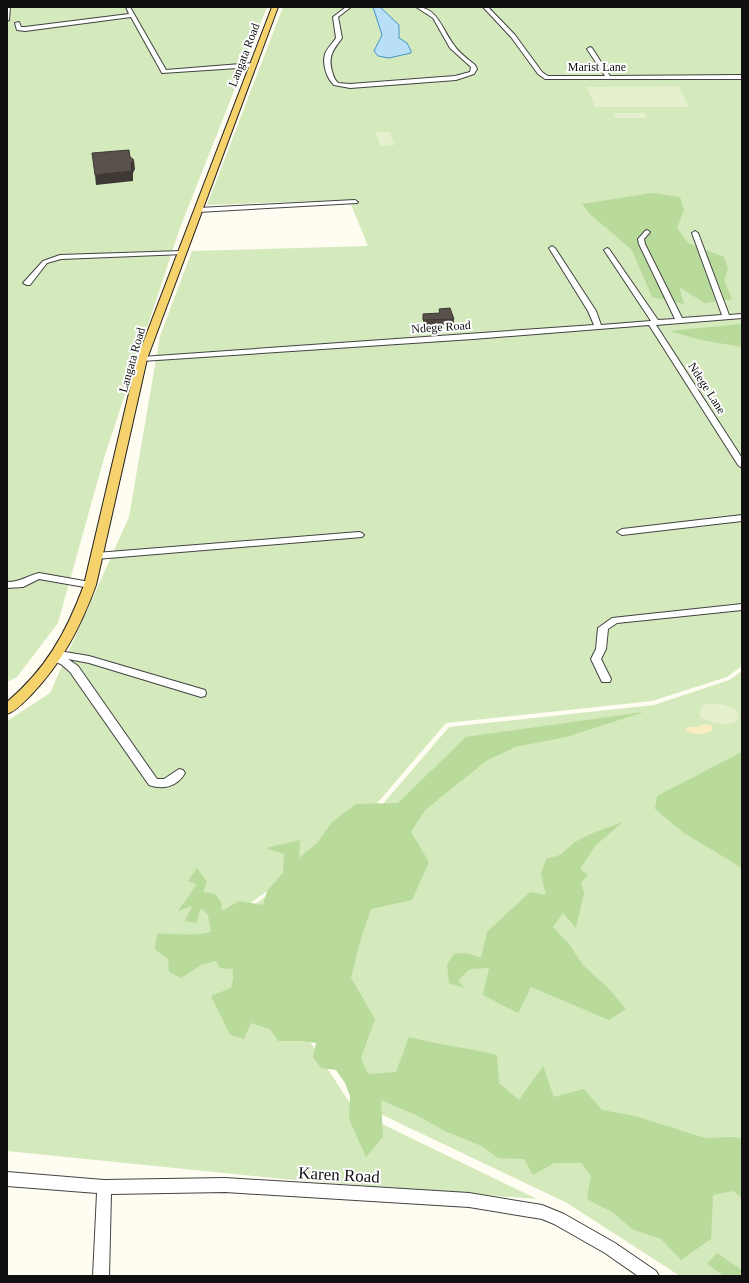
<svg xmlns="http://www.w3.org/2000/svg" width="749" height="1283" viewBox="0 0 749 1283" font-family="'Times New Roman',serif">
<style>
.green{fill:#d4e9bc}
.forest{fill:#b8da9b}
.sand{fill:#f9ecc0}
.pitch{fill:#e5f0ce}
.water{fill:#b8dff5;stroke:#4095cb}
.lines{fill:none;stroke-linecap:round;stroke-linejoin:round}
.minor-casing{stroke:#434343;stroke-width:2}
.major-casing{stroke:#212121;stroke-width:2}
.minor{fill:#fff;fill-rule:evenodd}
.major{fill:#f5d26c;fill-rule:evenodd}
.wall{fill:#4c4641}
.shaded-wall{fill:#3e3935}
.building{fill:#58514c;stroke:#3e3935}
.labels{text-anchor:middle;dominant-baseline:central;stroke-width:4;stroke-linejoin:round;paint-order:stroke}
.far-street-label{font-size:12px;fill:#101010;stroke:#fff}
.near-street-label{font-size:17px;fill:#101010;stroke:#fff}
</style>
<rect width="100%" height="100%" fill="#fffcf2"/>
<!-- green -->
<g class="green">
<polygon points="7,7 267,7 180,228 104,458 58,623 17,677 7,682"/>
<polygon points="283,7 742,7 742,666 727,677 652,701 446,723 361,822 230,918 355,1111 537,1199 294,1180 7,1151 7,721 50,693 129,517 160,336 192,251 368,246 349,200 207,205"/>
<polygon points="742,671 742,1276 680,1276 567,1203 370,1109 237,917 364,826 449,727 654,705 729,680"/>
</g>
<!-- forest -->
<g class="forest">
<polygon points="653,193 680,197 684,210 677,228 688,243 724,257 728,269 724,280 732,299 705,303 679,287 684,304 652,297 632,250 590,214 582,204"/>
<polygon points="742,324 742,347 701,340 670,331"/>
<path d="M644,712L566,737L515,747L486,761L425,810L411,832L429,862L412,900L371,909L361,938L351,978L375,1019L361,1058L368,1074L396,1072L409,1037C439,1045 468,1048 497,1055L499,1083L519,1100L543,1066L554,1097L584,1089L602,1110L635,1116L705,1138L734,1137L742,1139V1198L733,1191L713,1195L711,1239L681,1260L661,1239L632,1229L614,1213L587,1199L591,1176L581,1163H554L533,1175L524,1159L498,1158L482,1146L445,1131L416,1115L381,1100L383,1137L366,1157L349,1119L350,1096L345,1083L336,1070L321,1068L313,1057L316,1043L303,1041H278L270,1029L251,1023L244,1039L230,1035L211,996L231,988L233,979V969L220,968L216,961L201,965L181,978L169,972L168,959L155,949L157,934C175,933 194,937 211,932L208,915L201,908L196,923L185,921L192,906L178,911L197,884L188,881L197,868L207,882L203,892L215,894L221,902L222,911L239,901L263,905L267,891L283,873L284,854L266,848L300,840L299,858L317,843L332,822L356,804L398,803L466,737Z"/>
<polygon points="742,752 742,868 684,833 655,809 657,796"/>
<polygon points="623,822 596,845 580,869 588,875 581,883 584,893 576,928 563,913 553,927 569,944 583,965 609,989 626,1009 609,1020 531,987 518,1013 483,995 489,968 470,969 458,980 464,988 449,983 447,964 454,954 467,953 481,958 487,932 530,892 546,895 541,874 546,859 560,855 575,842 593,833"/>
<polygon points="717,1253 742,1270 742,1276 724,1276 707,1264"/>
</g>
<!-- sand -->
<path class="sand" d="M705,724L710,725L712,727V731C704,735 695,735 686,731L685,729L687,727H696Z"/>
<!-- pitch -->
<g class="pitch">
<polygon points="679,86 689,107 595,107 587,87"/>
<polygon points="613,113 645,113 647,118 615,118"/>
<polygon points="376,132 390,132 395,145 380,146"/>
<path d="M705,704C719,704 727,703 738,712L739,717L736,722C724,726 712,723 701,718C698,711 700,709 705,704Z"/>
</g>
<!-- water -->
<polygon class="water" points="373,7 380,7 399,25 399,38 407,43 411,51 411,53 389,58 378,56 374,51 382,35"/>
<g class="lines">
<!-- minor casing -->
<g class="minor-casing">
<g id="minor">
<polygon points="7,7 10,7 9,20 7,21"/>
<polygon points="126,7 130,7 166,70 253,63 256,65 253,67 162,73 131,17 25,31 17,30 15,23 19,22 21,27 25,27 129,14"/>
<path d="M346,7H351L338,17L342,38C333,50 328,56 332,71C333,75 334,79 338,83L350,84L455,76L470,72L471,67L450,48L433,18L416,7C438,7 442,30 454,45C459,53 468,59 475,65L477,69L474,74L456,80L350,88L334,85C327,79 322,64 325,54C327,48 333,43 336,38L333,17Z"/>
<polygon points="483,7 488,7 515,35 542,72 548,76 605,76 587,49 590,47 592,48 610,76 742,75 742,79 545,79 538,74 511,37"/>
<polygon points="355,200 358,202 357,203 198,212 195,210 198,208"/>
<polygon points="647,230 650,232 644,239 645,244 682,318 722,315 692,233 695,231 698,233 729,315 742,314 742,318 656,325 742,458 742,468 738,465 649,325 473,339 142,361 138,359 142,357 594,325 588,311 549,248 552,246 555,248 596,311 601,325 651,321 604,250 607,248 609,249 658,320 675,319 639,244 638,239 645,231"/>
<polygon points="182,251 185,253 184,254 61,259 47,263 30,285 27,285 23,283 43,261 60,255"/>
<polygon points="742,515 742,521 622,535 617,532 622,529"/>
<polygon points="359,532 362,533 364,535 362,537 96,559 91,556 96,553"/>
<path d="M39,573L90,582L95,585L90,588L39,579L23,587L7,588V582C21,582 26,576 39,573Z"/>
<polygon points="742,604 742,610 617,623 608,629 606,649 601,659 611,679 610,682 602,682 591,659 596,649 598,628 612,618"/>
<path d="M59,651L89,656L205,690L206,693L205,696L201,697L89,663L68,659L78,666L157,779H164L179,769L183,770L185,773C177,787 163,790 149,785L70,672L61,664L51,661L50,659L51,657L55,656V652Z"/>
<polygon points="7,1172 104,1180 225,1178 469,1193 542,1205 564,1214 615,1243 656,1271 659,1276 638,1276 605,1253 554,1224 542,1219 469,1207 225,1192 111,1194 109,1276 93,1276 97,1193 7,1186"/>
</g>
</g>
<!-- major casing -->
<g class="major-casing">
<path id="major" d="M272,7H278L147,359L96,585C81,626 62,663 31,695C24,702 16,711 7,714V702C46,669 66,633 84,585L137,359Z"/>
</g>
<!-- minor -->
<use href="#minor" class="minor"/>
<!-- major -->
<use href="#major" class="major"/>
</g>
<!-- wall -->
<polygon class="wall" points="439,309 454,319 454,324 423,326 423,314 439,313"/>
<!-- shaded-wall -->
<polygon class="shaded-wall" points="134,160 135,169 133,173 133,181 96,185 95,175 131,163"/>
<!-- building -->
<g class="building">
<polygon points="129,150 130,157 134,160 131,163 132,171 95,175 92,153"/>
<polygon points="450,308 454,319 423,320 423,314 440,313 439,309"/>
</g>
<g class="labels">
<!-- far-street labels -->
<g class="far-street-label">
<text transform="translate(244 55) rotate(-69)">Langata Road</text>
<text x="597" y="67">Marist Lane</text>
<text transform="translate(441 327) rotate(-4)">Ndege Road</text>
<text transform="translate(132 360) rotate(-74)">Langata Road</text>
<text transform="translate(707 388) rotate(57)">Ndege Lane</text>
</g>
<!-- near-street labels -->
<g class="near-street-label">
<text transform="translate(339 1175) rotate(3)">Karen Road</text>
</g>
</g>
<!-- border -->
<rect width="749" height="1283" fill="none" stroke="#101010" stroke-width="16"/>
</svg>
